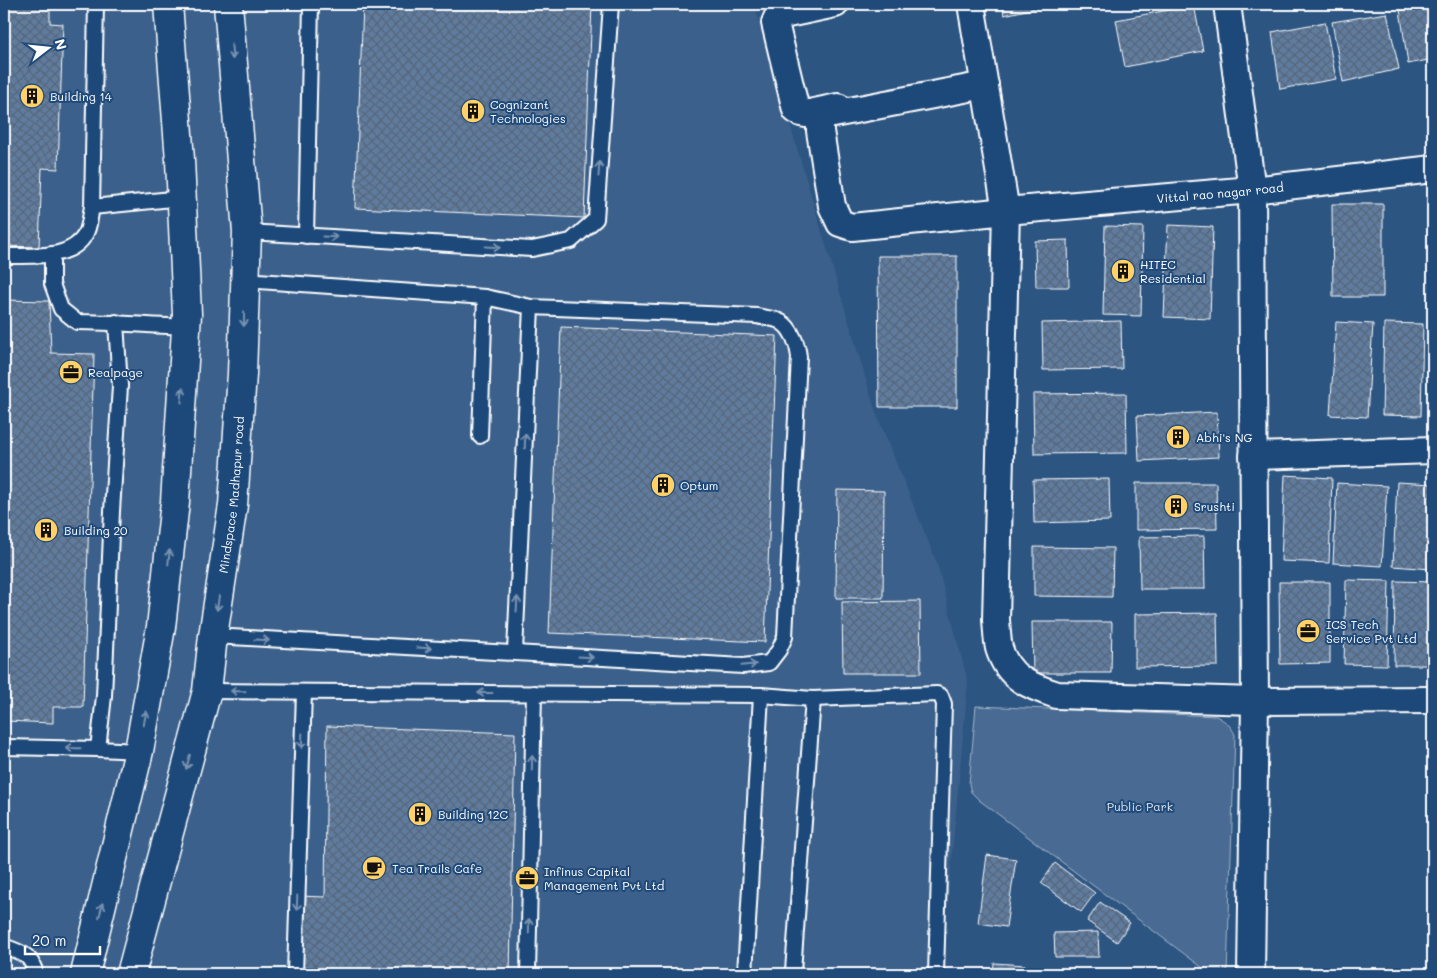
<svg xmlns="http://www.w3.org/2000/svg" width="1437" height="978" viewBox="0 0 1437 978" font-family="Mali,sans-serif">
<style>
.built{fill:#3b618b}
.park{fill:#486b92;stroke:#a4b5c8}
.building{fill:url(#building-cross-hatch);stroke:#fff}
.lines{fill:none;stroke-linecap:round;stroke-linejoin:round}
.service-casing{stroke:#fff;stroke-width:18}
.minor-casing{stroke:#fff;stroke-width:30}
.tertiary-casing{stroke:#fff;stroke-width:31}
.service{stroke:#1f4a7a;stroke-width:14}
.minor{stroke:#1f4a7a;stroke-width:26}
.tertiary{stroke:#1f4a7a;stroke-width:28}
.oneway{stroke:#7992af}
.labels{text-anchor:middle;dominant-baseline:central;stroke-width:4;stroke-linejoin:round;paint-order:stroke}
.poi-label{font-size:12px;fill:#fff;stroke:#1f4a7a;text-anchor:start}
.street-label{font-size:12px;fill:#fff;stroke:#1f4a7a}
.park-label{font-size:12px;fill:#dae1e9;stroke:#1f4a7a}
</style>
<defs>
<pattern id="building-cross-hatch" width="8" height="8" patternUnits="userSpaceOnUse" patternTransform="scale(1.25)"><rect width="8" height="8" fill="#5e7c9f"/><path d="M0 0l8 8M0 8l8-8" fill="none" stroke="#56667a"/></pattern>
</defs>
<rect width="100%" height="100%" fill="#2c5582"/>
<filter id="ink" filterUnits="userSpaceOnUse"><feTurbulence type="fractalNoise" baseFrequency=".02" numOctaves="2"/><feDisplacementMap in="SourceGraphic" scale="10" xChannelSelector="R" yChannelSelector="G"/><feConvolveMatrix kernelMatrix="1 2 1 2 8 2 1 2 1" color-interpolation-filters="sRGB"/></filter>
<g filter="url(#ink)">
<!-- built -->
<polygon class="built" points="4,4 754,4 876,413 937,563 968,682 941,974 4,974"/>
<!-- park -->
<path class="park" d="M976,706L1216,716C1225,721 1231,725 1235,735L1227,974H1211L979,800L971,792L969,784Z"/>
<!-- building -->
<g class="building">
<polygon points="4,4 50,4 50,23 63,24 58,169 42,168 39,247 4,246"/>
<polygon points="363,4 592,4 584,218 355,208"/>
<polygon points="1002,4 1045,4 1045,6 1004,15"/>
<polygon points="1194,5 1203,51 1125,67 1116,20"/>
<polygon points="1433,5 1433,59 1408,64 1400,10"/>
<polygon points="1387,13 1399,69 1343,82 1332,22"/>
<polygon points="1325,22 1336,79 1280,89 1272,32"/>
<polygon points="1332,204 1383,204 1383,297 1333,297"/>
<polygon points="1168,225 1213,227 1210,319 1164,317"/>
<polygon points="1105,226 1143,227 1141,316 1103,315"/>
<polygon points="1068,240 1069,287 1036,287 1035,241"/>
<polygon points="878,256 957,256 957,407 879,407"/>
<polygon points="4,300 49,301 51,353 94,354 83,707 53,707 53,723 4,721"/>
<polygon points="1121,321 1122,369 1043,370 1042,323"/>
<polygon points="1336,322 1373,324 1367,417 1330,415"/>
<polygon points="1384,323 1423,324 1421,416 1382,415"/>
<polygon points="561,327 777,336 765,642 549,633"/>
<polygon points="1126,393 1127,453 1034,454 1033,394"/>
<polygon points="1217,412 1219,457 1139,461 1137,416"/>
<polygon points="1285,475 1332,478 1329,563 1281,561"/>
<polygon points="1109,479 1110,521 1034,523 1033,480"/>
<polygon points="1397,482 1433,484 1431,569 1393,566"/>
<polygon points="1136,483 1216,483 1217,529 1136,530"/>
<polygon points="1337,483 1387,486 1382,566 1333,563"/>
<polygon points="837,490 884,491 883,598 836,598"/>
<polygon points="1204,536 1205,589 1140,589 1139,537"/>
<polygon points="1034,547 1113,548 1112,597 1034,596"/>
<polygon points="1346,580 1389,581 1387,665 1344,664"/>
<polygon points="1395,581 1433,582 1433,665 1394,665"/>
<polygon points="1279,582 1330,582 1330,663 1280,664"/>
<polygon points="920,601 921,673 843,673 842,602"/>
<polygon points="1217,613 1218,666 1135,667 1135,614"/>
<polygon points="1032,622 1112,622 1111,673 1033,673"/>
<polygon points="327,726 515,733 510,974 298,974 299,896 325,897"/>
<polygon points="987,855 1016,859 1006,927 978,923"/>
<polygon points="1055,863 1095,893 1081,912 1041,883"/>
<polygon points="1100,902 1130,923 1117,942 1087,921"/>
<polygon points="1098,932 1099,957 1055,957 1054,933"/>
<polygon points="994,963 1025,965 1024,974 993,974"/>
</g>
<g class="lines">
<!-- service casing -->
<g class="service-casing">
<g id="service">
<polyline points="92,207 182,198"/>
<polyline points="247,232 532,249 571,241 596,219 611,4"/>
<polyline points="306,236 311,4"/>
<path d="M52,254V284L61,309L77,322C114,322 150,326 187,327"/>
<path d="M4,256C30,255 72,261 86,233C90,226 90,215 92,207L96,4"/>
<polyline points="480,436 485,297"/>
<path d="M213,636L743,666L769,663L779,650L785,637L799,357C798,346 792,328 781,322C775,318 764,318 757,316L531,307L485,297L245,280"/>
<polyline points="515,652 531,307"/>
<polyline points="207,691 761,695 813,699 937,694 941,696 944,704 936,974"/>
<polyline points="4,747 98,749 139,751"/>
<polyline points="98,749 104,696 112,511 120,386 116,322"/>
<path d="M4,946C23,954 30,953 36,974"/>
<polyline points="793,971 813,699"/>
<polyline points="295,974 304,692"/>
<polyline points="528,974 534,693"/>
<polyline points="745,974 761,695"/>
</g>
</g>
<!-- minor casing -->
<g class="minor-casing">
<g id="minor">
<polyline points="835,4 778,16 775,23 796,110 801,113 805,114 838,107"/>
<path d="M971,4L1006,211L996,620C997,629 997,639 999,648C1008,678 1029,686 1057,695L1255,701L1433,700"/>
<polyline points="1227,4 1252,190 1255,701 1251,974"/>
<path id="s1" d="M985,85L823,116L820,120V131L832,206L840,223L852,227L1006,211L1252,190L1433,169"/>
<polyline points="1253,456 1433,450"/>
</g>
</g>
<!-- tertiary casing -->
<g class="tertiary-casing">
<g id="tertiary">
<polyline points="85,974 139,751 161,627 175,502 187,314 180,160 168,4"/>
<path id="s2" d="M131,974L207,691L213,636L233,505L242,374L247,232L228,4"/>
</g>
</g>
<!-- service -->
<use href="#service" class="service"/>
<!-- minor -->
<use href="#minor" class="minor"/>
<!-- tertiary -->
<use href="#tertiary" class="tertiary"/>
</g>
<!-- one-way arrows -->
<defs><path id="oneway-shaft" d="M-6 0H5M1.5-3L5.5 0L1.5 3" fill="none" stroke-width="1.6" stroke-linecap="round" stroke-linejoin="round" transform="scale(1.25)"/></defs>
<g class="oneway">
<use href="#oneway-shaft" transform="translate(232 52) rotate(85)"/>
<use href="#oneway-shaft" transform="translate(599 169) rotate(-86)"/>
<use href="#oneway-shaft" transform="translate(330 237) rotate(3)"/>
<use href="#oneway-shaft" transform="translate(493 247) rotate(3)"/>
<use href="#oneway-shaft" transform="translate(244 319) rotate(91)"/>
<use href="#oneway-shaft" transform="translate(182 395) rotate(-86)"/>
<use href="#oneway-shaft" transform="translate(525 441) rotate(-88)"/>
<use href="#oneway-shaft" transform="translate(169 557) rotate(-84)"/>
<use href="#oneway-shaft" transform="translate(218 603) rotate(98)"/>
<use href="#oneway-shaft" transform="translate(517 604) rotate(-87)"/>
<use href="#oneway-shaft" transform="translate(262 640) rotate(3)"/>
<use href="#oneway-shaft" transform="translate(424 648) rotate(3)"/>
<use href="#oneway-shaft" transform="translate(586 657) rotate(3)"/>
<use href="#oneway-shaft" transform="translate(749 665) rotate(-6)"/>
<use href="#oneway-shaft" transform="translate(238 691) rotate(-179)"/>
<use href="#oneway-shaft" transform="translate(485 693) rotate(-180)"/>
<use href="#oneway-shaft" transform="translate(145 718) rotate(-80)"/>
<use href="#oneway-shaft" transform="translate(302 741) rotate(92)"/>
<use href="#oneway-shaft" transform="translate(73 748) rotate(-179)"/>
<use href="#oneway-shaft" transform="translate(188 762) rotate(105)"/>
<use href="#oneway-shaft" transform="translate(532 763) rotate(-89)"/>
<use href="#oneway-shaft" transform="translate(297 903) rotate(92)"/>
<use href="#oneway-shaft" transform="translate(101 910) rotate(-76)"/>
<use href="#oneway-shaft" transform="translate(529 926) rotate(-89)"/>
</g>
</g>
<!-- icons -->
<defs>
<g id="building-disc" transform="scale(1.25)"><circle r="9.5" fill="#ffd166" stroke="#1f4a7a"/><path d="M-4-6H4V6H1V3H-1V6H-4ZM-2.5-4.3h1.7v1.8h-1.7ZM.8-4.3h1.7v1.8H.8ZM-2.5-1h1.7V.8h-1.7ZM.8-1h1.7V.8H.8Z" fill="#111"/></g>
<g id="office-disc" transform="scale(1.25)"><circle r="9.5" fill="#ffd166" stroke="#1f4a7a"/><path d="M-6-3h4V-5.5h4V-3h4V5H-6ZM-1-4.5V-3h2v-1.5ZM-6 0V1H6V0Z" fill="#111"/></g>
<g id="cafe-disc" transform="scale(1.25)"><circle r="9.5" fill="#ffd166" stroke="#1f4a7a"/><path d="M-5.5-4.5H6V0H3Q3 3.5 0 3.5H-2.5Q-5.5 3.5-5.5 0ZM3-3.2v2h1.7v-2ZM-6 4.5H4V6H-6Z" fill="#111"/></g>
</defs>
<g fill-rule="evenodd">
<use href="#building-disc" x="32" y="96"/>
<use href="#building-disc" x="473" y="111"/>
<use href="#building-disc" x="1123" y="271"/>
<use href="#office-disc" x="71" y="372"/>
<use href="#building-disc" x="1178" y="437"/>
<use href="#building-disc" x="663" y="485"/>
<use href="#building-disc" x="1176" y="506"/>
<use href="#building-disc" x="46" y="530"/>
<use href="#office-disc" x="1308" y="631"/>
<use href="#building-disc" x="420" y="814"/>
<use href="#cafe-disc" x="374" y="868"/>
<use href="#office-disc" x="527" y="878"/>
</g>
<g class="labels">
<!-- poi labels -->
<g class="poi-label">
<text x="50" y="96">Building 14</text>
<text x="490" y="104">Cognizant<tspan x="490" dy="14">Technologies</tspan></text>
<text x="1140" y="264">HITEC<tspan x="1140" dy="14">Residential</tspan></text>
<text x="88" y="372">Realpage</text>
<text x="1196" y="437">Abhi's NG</text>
<text x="680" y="485">Optum</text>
<text x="1194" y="506">Srushti</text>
<text x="64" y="530">Building 20</text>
<text x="1326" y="624">ICS Tech<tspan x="1326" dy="14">Service Pvt Ltd</tspan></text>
<text x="438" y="814">Building 12C</text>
<text x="392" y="868">Tea Trails Cafe</text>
<text x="544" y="871">Infinus Capital<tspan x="544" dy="14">Management Pvt Ltd</tspan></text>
</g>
<!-- street labels -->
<g class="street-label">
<text stroke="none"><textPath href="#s1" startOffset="658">Vittal rao nagar road</textPath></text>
<text stroke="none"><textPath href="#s2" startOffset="491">Mindspace Madhapur road</textPath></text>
</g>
<!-- park labels -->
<g class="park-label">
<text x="1140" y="806">Public Park</text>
</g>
</g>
<!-- margin -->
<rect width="1437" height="978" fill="none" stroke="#1f4a7a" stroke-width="20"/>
<rect x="10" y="10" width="1417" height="958" fill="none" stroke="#fff" stroke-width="2" filter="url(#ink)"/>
<!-- north arrow -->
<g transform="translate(48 48) rotate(74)" stroke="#1f4a7a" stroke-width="4" paint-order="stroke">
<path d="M0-4L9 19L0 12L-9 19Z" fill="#ffffff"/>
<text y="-8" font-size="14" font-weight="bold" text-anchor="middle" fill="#ffffff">N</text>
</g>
<!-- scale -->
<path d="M25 946v8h75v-8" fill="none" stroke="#ffffff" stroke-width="2.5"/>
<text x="32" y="946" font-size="15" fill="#ffffff" stroke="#1f4a7a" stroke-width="4" paint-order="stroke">20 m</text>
</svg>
